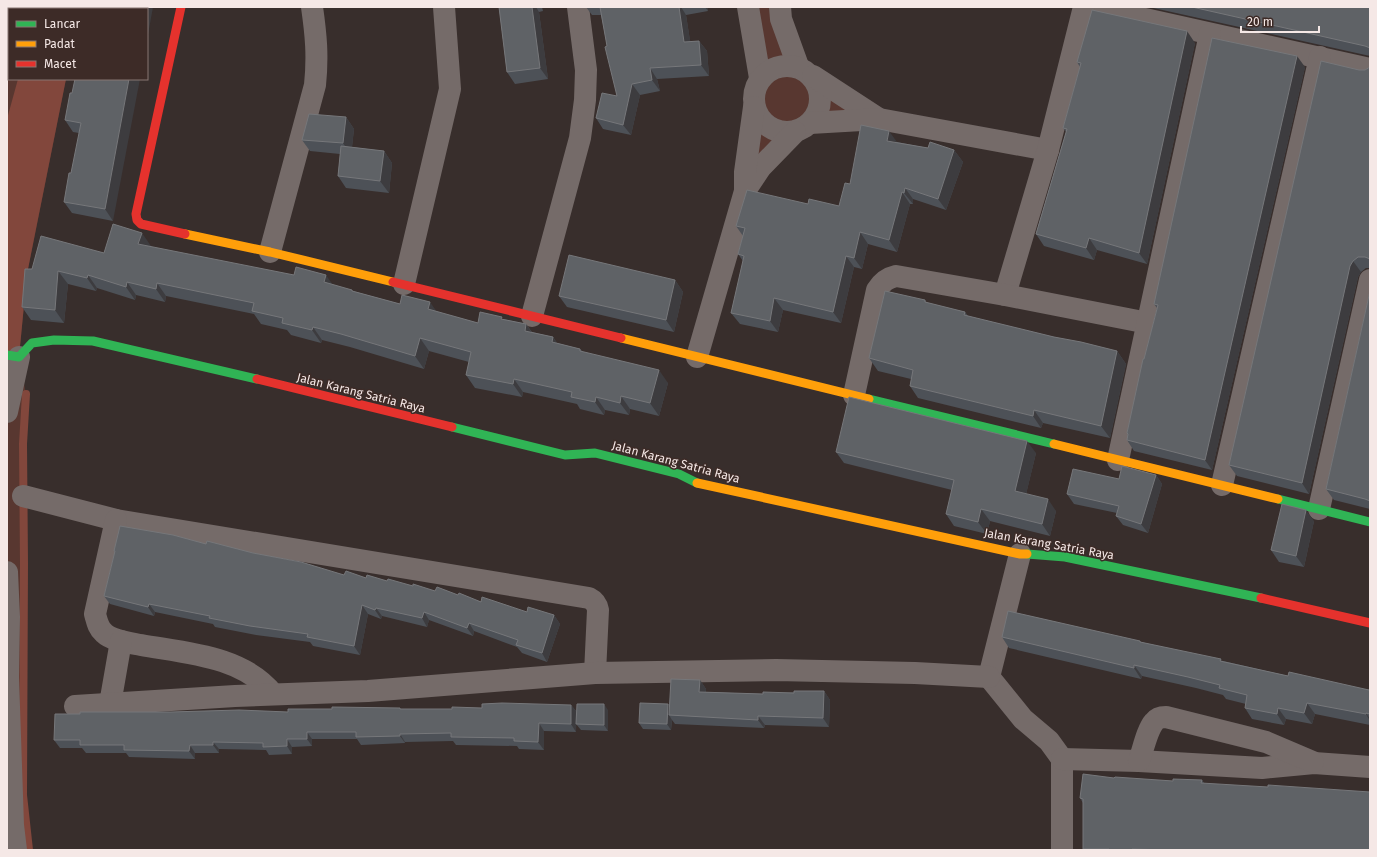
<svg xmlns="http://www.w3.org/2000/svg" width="1377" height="857" viewBox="0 0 1377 857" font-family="'Fira Sans',sans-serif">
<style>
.green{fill:#583730}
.water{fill:#82473c}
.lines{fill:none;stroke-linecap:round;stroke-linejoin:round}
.stream{stroke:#82473c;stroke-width:8}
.street{stroke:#756b69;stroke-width:22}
.fast{stroke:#30b455;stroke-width:9}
.slow{stroke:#ff9f0a;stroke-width:9}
.jam{stroke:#e5322d;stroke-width:9}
.wall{fill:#4d5157}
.shaded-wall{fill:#3d3c3f}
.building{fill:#5f6266;stroke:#76777a}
.labels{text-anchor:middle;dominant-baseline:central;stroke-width:3;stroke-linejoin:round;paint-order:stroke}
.street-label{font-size:12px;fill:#f5e8e6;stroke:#3d2b27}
</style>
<rect width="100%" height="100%" fill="#382e2c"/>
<!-- green -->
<g class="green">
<polygon points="7,7 81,7 81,9 9,9 9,79 66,79 27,274 19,357 26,394 23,444 23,794 29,850 16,850 7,572"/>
<polygon points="747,7 780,7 798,66 879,119 810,123 745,172 754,107 754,92 760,78"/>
</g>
<!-- water -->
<g class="water">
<rect x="35" y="7" width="46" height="2"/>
<polygon points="18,79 66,79 27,274 19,357 7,412 7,119"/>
</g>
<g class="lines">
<!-- stream -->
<polyline class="stream" points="26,394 23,444 24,563 23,795 29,850"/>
<!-- street -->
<g class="street">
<polyline points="748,7 760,78"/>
<polyline points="780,7 781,19 798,66"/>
<polyline points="1091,7 1370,69"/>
<circle cx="787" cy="99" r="33"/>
<polyline points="813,76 879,119"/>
<polyline points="810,123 879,119 1048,150"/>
<polyline points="745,191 761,167 795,132"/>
<path d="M270,252L315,85C318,56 316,35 312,7"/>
<polyline points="404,284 450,89 444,7"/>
<polyline points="1005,295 1048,150 1084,7"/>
<polyline points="532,316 580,138 585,100 586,70 578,7"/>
<polyline points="697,357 745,191 745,172 754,107"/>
<path d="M854,395L877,290C882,282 887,278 896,276L1005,295L1148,323"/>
<polyline points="7,412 19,357"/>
<polyline points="1118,460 1210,34"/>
<polyline points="1222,485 1320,57"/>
<path d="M23,496L116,520L589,598C595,601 597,604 598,610L595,673"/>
<polyline points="1319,509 1370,280"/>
<path d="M116,520L95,614C97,621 98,628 104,633C112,641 131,643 141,645C186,653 243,656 273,694"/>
<polyline points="1020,554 989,677 1023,719 1049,741 1062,759 1062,850"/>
<polyline points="7,572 9,617 8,677 13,825 16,850"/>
<polyline points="110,704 121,641"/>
<polyline points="75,706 235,696 368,691 595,673 776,670 915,673 989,677"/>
<polyline points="1062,759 1139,761 1262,768 1314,763 1370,767"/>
<path d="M1139,761C1143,750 1147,730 1154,722C1157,718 1161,717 1166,717L1266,742L1313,762"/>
</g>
<!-- fast -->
<g class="fast">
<polyline points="7,355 19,357 32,343 54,340 93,341 257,379"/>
<polyline points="869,399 1054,444"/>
<polyline points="452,427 565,455 595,453 679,474 697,483"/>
<polyline points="1278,499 1370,522"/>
<polyline points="1027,554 1065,557 1261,598"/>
</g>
<!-- slow -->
<g class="slow">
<polyline points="185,234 270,252 393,282"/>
<polyline points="621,338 869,399"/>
<polyline points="1054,444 1278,499"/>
<polyline points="697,483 1020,554 1027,554"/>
</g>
<!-- jam -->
<g class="jam">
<polyline points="181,7 136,214 137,220 141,224 185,234"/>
<polyline points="393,282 621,338"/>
<polyline points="257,379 452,427"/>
<polyline points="1261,598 1370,623"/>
</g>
</g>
<!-- wall -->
<g class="wall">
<polygon points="499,7 542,7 543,11 539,12 548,79 515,84 507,72"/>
<polygon points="586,7 707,7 708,11 686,15 690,41 699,41 707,51 709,76 657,79 660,91 640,95 631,135 603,129 596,118 617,96 601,15 592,15"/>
<polygon points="1149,7 1370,7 1370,56"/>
<polygon points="1195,43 1147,264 1097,250 1094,260 1044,246 1036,234 1066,132 1063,128 1080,67 1077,62"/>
<polygon points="1305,67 1212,470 1134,451 1127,440 1128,435 1127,433 1157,308 1154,304"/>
<polygon points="1370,67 1370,268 1366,268 1361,272 1358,277 1309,494 1237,476 1229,465 1359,70 1365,70"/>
<polygon points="72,93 113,221 72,213 64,202 71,173 79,133 73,132 65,120"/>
<polygon points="346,117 354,129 352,147 384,151 392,163 389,193 346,188 338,176 340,154 310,151 302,140"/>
<polygon points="897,142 928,148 954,150 963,162 946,210 913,199 913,204 910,204 897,252 868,244 862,269 854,267 841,323 783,310 778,332 740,324 731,313 743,261 738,254 743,236 736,226 808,204 839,206 850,184"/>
<polygon points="151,246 151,247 333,285 352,290 353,291 400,304 437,312 478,323 503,319 526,324 532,332 553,337 557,343 580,349 583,352 668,383 659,416 630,409 629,415 605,410 604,415 580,409 577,404 523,392 522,397 475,388 466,375 469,362 429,351 424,369 350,347 322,340 321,343 291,335 287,330 261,324 254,314 166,296 165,302 136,295 135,300 97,288 96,291 68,284 64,323 31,320 22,307 32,269 104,253"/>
<polygon points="675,280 683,292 674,332 567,307 559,296"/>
<polygon points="1370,291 1370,509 1334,500 1326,489"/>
<polygon points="925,300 927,303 965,312 968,316 1054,337 1117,351 1126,364 1110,438 1043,423 1041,428 918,398 910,386 911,379 878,371 869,358"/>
<polygon points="836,452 1036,453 1026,494 1056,511 1050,536 990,521 987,534 954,526 946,514 952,490 844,463"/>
<polygon points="1156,475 1162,484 1148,533 1123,525 1116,516 1117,513 1074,504 1067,494 1119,479"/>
<polygon points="1314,521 1304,567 1279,562 1271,550"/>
<polygon points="206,544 253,553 344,575 387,581 413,586 527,612 554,615 560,624 547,662 522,653 517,647 474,631 473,636 429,620 427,627 382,616 381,619 368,614 360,655 313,646 310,642 256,635 215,627 213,624 155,612 154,616 110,604 104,596 115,552 114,551"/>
<polygon points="1002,637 1140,641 1141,642 1288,676 1369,690 1370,688 1370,725 1315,714 1312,724 1286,719 1284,725 1252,719 1245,708 1246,704 1226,699 1223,695 1196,688 1142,676 1141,679 1009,648"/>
<polygon points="700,680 706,689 706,692 763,694 824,691 830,700 829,727 765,725 764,728 675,724 672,720 671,730 643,729 639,723 668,704 669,705"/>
<polygon points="571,705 577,712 608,710 608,731 581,730 576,724 576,732 544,731 544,750 519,749 517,746 456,745 453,741 405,742 405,743 361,745 357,739 312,739 312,746 292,747 292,754 269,755 266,750 219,749 219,753 195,753 195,759 129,757 126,753 86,753 82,748 60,748 54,740 288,712 401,709 452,709"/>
<polygon points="1114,778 1173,781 1202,780 1204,783 1370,850 1084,850 1083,849 1083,803 1080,798"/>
</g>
<!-- shaded-wall -->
<g class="shaded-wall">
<polygon points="143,7 153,7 147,40 147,9 142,9"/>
<polygon points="532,7 536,7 539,12 548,79 540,68"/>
<polygon points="679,7 681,7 686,15 692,52 684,42"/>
<polygon points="705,7 707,7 708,11"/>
<polygon points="1187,31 1195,43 1147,264 1139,253"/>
<polygon points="699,41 707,51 709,76 701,65"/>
<polygon points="1297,56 1305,67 1212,470 1205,460"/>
<polygon points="650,68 657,79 660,91 652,80"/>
<polygon points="129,79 140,79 113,221 105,209"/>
<polygon points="632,84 640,95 631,135 623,125"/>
<polygon points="346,117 354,129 351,155 343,143"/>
<polygon points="889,131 897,142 887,141"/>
<polygon points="954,150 963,162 946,210 938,199"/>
<polygon points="384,151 392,163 389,193 380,181"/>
<polygon points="905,188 913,199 913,204 904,193"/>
<polygon points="902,192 910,204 897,252 889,240"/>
<polygon points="860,232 868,244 862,269 854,258"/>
<polygon points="142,233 151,246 147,257 138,244"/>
<polygon points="1089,238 1097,250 1094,260 1086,248"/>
<polygon points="846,256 854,267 841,323 833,312"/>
<polygon points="1353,261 1361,272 1358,277 1309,494 1302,483 1350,266"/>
<polygon points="58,271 68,284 64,323 55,310"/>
<polygon points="88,275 97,288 96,291 87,278"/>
<polygon points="326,275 335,288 324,282"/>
<polygon points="675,280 683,292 674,332 666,320"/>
<polygon points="127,282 136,295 135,300 126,287"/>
<polygon points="157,283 166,296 165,302 156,289"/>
<polygon points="774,298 783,310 778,332 770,321"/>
<polygon points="430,302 439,315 428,309"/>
<polygon points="526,324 535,337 525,331"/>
<polygon points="313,327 322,340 321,343 312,330"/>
<polygon points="553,337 562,350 552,342"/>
<polygon points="420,338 429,351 424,369 415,356"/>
<polygon points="1117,351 1126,364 1110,438 1101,426"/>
<polygon points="659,370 668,383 659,416 650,403"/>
<polygon points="514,379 523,392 522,397 513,384"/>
<polygon points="621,396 630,409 629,415 620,403"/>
<polygon points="596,397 605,410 604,415 595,402"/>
<polygon points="1034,410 1043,423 1041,428 1033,416"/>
<polygon points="1027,441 1036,453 1024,503 1015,491"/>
<polygon points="1156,475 1162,484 1148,533 1141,524"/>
<polygon points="1048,499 1056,511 1050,536 1042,524"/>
<polygon points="981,509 990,521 987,534 978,522"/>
<polygon points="1306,510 1314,521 1304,567 1296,556"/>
<polygon points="149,604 155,612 154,616 148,607"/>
<polygon points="362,605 368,614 360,655 354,646"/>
<polygon points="376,608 382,616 381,619 375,610"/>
<polygon points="424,612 429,620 427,627 422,618"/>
<polygon points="554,615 560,624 547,662 542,653"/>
<polygon points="469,623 474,631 473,636 467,628"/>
<polygon points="1134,665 1142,676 1141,679 1134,668"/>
<polygon points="700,680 706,689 705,701 699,692"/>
<polygon points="824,691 830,700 829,727 823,718"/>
<polygon points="1307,703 1315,714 1312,724 1304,713"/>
<polygon points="604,704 608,710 608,731 604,725"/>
<polygon points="668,704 672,710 669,715 672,720 671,730 667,724"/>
<polygon points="571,705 577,712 576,732 571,724"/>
<polygon points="1278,708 1286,719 1284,725 1277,714"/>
<polygon points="1366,713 1370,719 1370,721 1366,714"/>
<polygon points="758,716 765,725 764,728 758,720"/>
<polygon points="539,723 544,731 544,750 538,742"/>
<polygon points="307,732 312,739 312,746 307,739"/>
<polygon points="400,734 405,742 405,743 400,736"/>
<polygon points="287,739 292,747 292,754 287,746"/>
<polygon points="213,742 219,749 219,753 213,745"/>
<polygon points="190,745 195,753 195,759 189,751"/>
</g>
<!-- building -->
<g class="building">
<polygon points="75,7 143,7 142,9 74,9"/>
<polygon points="499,7 532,7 540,68 507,72"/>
<polygon points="600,7 679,7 684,42 699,41 701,65 650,68 652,80 632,84 623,125 596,118 602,93 617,96 605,47 607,46"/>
<polygon points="1192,7 1370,7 1370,48 1365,46"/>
<polygon points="1092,10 1187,31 1139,253 1089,238 1086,248 1036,234 1067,129 1063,128 1081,63 1077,62"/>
<polygon points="1212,38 1297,56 1205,460 1127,440 1128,434 1127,433 1143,359 1144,359 1158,305 1154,304"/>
<polygon points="1321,61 1359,70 1365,70 1370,67 1370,259 1365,257 1358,257 1353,261 1350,266 1302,483 1229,465"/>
<polygon points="75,79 129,79 105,209 64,202 69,173 71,173 81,123 65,120 70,93 72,93"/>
<polygon points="309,114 346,117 343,143 302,140"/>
<polygon points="861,125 889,131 887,141 928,148 930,142 954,150 938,199 905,188 904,193 902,192 889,240 860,232 854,258 846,256 833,312 774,298 770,321 731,313 744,256 738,254 745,228 736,226 747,190 808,204 809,199 839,206 845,183 850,184"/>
<polygon points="341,146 384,151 380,181 338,176"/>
<polygon points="113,224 142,233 138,244 294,275 296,267 326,275 324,282 352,290 352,291 400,304 402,295 430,302 428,309 478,323 480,312 502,317 501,319 526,324 525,331 553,337 552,342 580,349 580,351 659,370 650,403 621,396 620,403 596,397 595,402 571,397 572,392 514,379 513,384 466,375 471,352 420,338 415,356 341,334 313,327 312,330 282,323 283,318 252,311 254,303 157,283 156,289 127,282 126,287 88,275 87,278 58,271 55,310 22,307 25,269 32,269 41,236 104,253"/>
<polygon points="569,255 675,280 666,320 559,296"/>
<polygon points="885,291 925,300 925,302 965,312 964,315 1054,337 1081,342 1117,351 1101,426 1034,410 1033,416 910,386 913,370 869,358"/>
<polygon points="1370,291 1370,501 1365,499 1326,489"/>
<polygon points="849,397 1027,441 1015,491 1048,499 1042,524 981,509 978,522 946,514 954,480 836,452"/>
<polygon points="1122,466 1156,475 1141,524 1116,516 1119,506 1067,494 1073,469 1119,479"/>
<polygon points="1282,504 1306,510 1296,556 1271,550"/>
<polygon points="120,526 173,535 206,544 207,541 253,553 301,562 344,575 346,571 366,578 367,575 387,581 388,579 413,586 413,584 435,591 437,587 458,595 459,593 481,602 482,597 527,612 528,607 554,615 542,653 516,645 518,640 469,623 467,628 424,612 422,618 376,608 375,610 362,605 354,646 307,637 308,634 250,626 209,618 210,616 149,604 148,607 104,596 115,551 114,551"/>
<polygon points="1008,611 1140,641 1140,642 1221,659 1220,661 1288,676 1289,672 1369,690 1370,688 1370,714 1366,713 1366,714 1307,703 1304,713 1278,708 1277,714 1245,708 1247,695 1219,688 1220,685 1188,677 1134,665 1134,668 1002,637"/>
<polygon points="671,679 700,680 699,692 763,694 763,692 794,693 794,691 824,691 823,718 758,716 758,720 669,715"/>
<polygon points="502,703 571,705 571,724 539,723 538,742 514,741 514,738 451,737 451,733 400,734 400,736 356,737 356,732 307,732 307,739 287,739 287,746 263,747 263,743 213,742 213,745 190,745 189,751 124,750 124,745 80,745 80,740 54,740 55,714 80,714 80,712 170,712 239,710 288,712 288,709 332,709 332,707 400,708 400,709 452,709 452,707 482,708 482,704"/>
<polygon points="640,703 668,704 667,724 639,723"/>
<polygon points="577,704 604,704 604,725 576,724"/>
<polygon points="1083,774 1114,778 1115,777 1173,781 1173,779 1202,780 1201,783 1268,787 1268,785 1370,792 1370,850 1169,850 1132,849 1131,850 1109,850 1109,849 1083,849 1083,799 1080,798"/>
</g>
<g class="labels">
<!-- street labels -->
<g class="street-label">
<text transform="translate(361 393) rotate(14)">Jalan Karang Satria Raya</text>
<text transform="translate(676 462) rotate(15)">Jalan Karang Satria Raya</text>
<text transform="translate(1049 544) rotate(10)">Jalan Karang Satria Raya</text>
</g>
</g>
<!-- border -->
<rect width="1377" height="857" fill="none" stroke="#f5e8e6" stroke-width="16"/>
<!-- legend -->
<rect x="8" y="8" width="140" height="72" fill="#3d2b27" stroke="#877773"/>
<rect x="16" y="21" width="20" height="6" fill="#30b455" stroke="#877773"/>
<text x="44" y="28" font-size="12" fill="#f5e8e6">Lancar</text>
<rect x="16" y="41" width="20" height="6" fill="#ff9f0a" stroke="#877773"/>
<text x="44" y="48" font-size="12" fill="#f5e8e6">Padat</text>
<rect x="16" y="61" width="20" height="6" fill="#e5322d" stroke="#877773"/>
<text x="44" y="68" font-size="12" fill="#f5e8e6">Macet</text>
<!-- scale -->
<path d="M1241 26v6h78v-6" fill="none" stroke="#f5e8e6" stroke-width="2"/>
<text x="1247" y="26" font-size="12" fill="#f5e8e6" stroke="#3d2b27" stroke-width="3" paint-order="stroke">20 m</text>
</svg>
